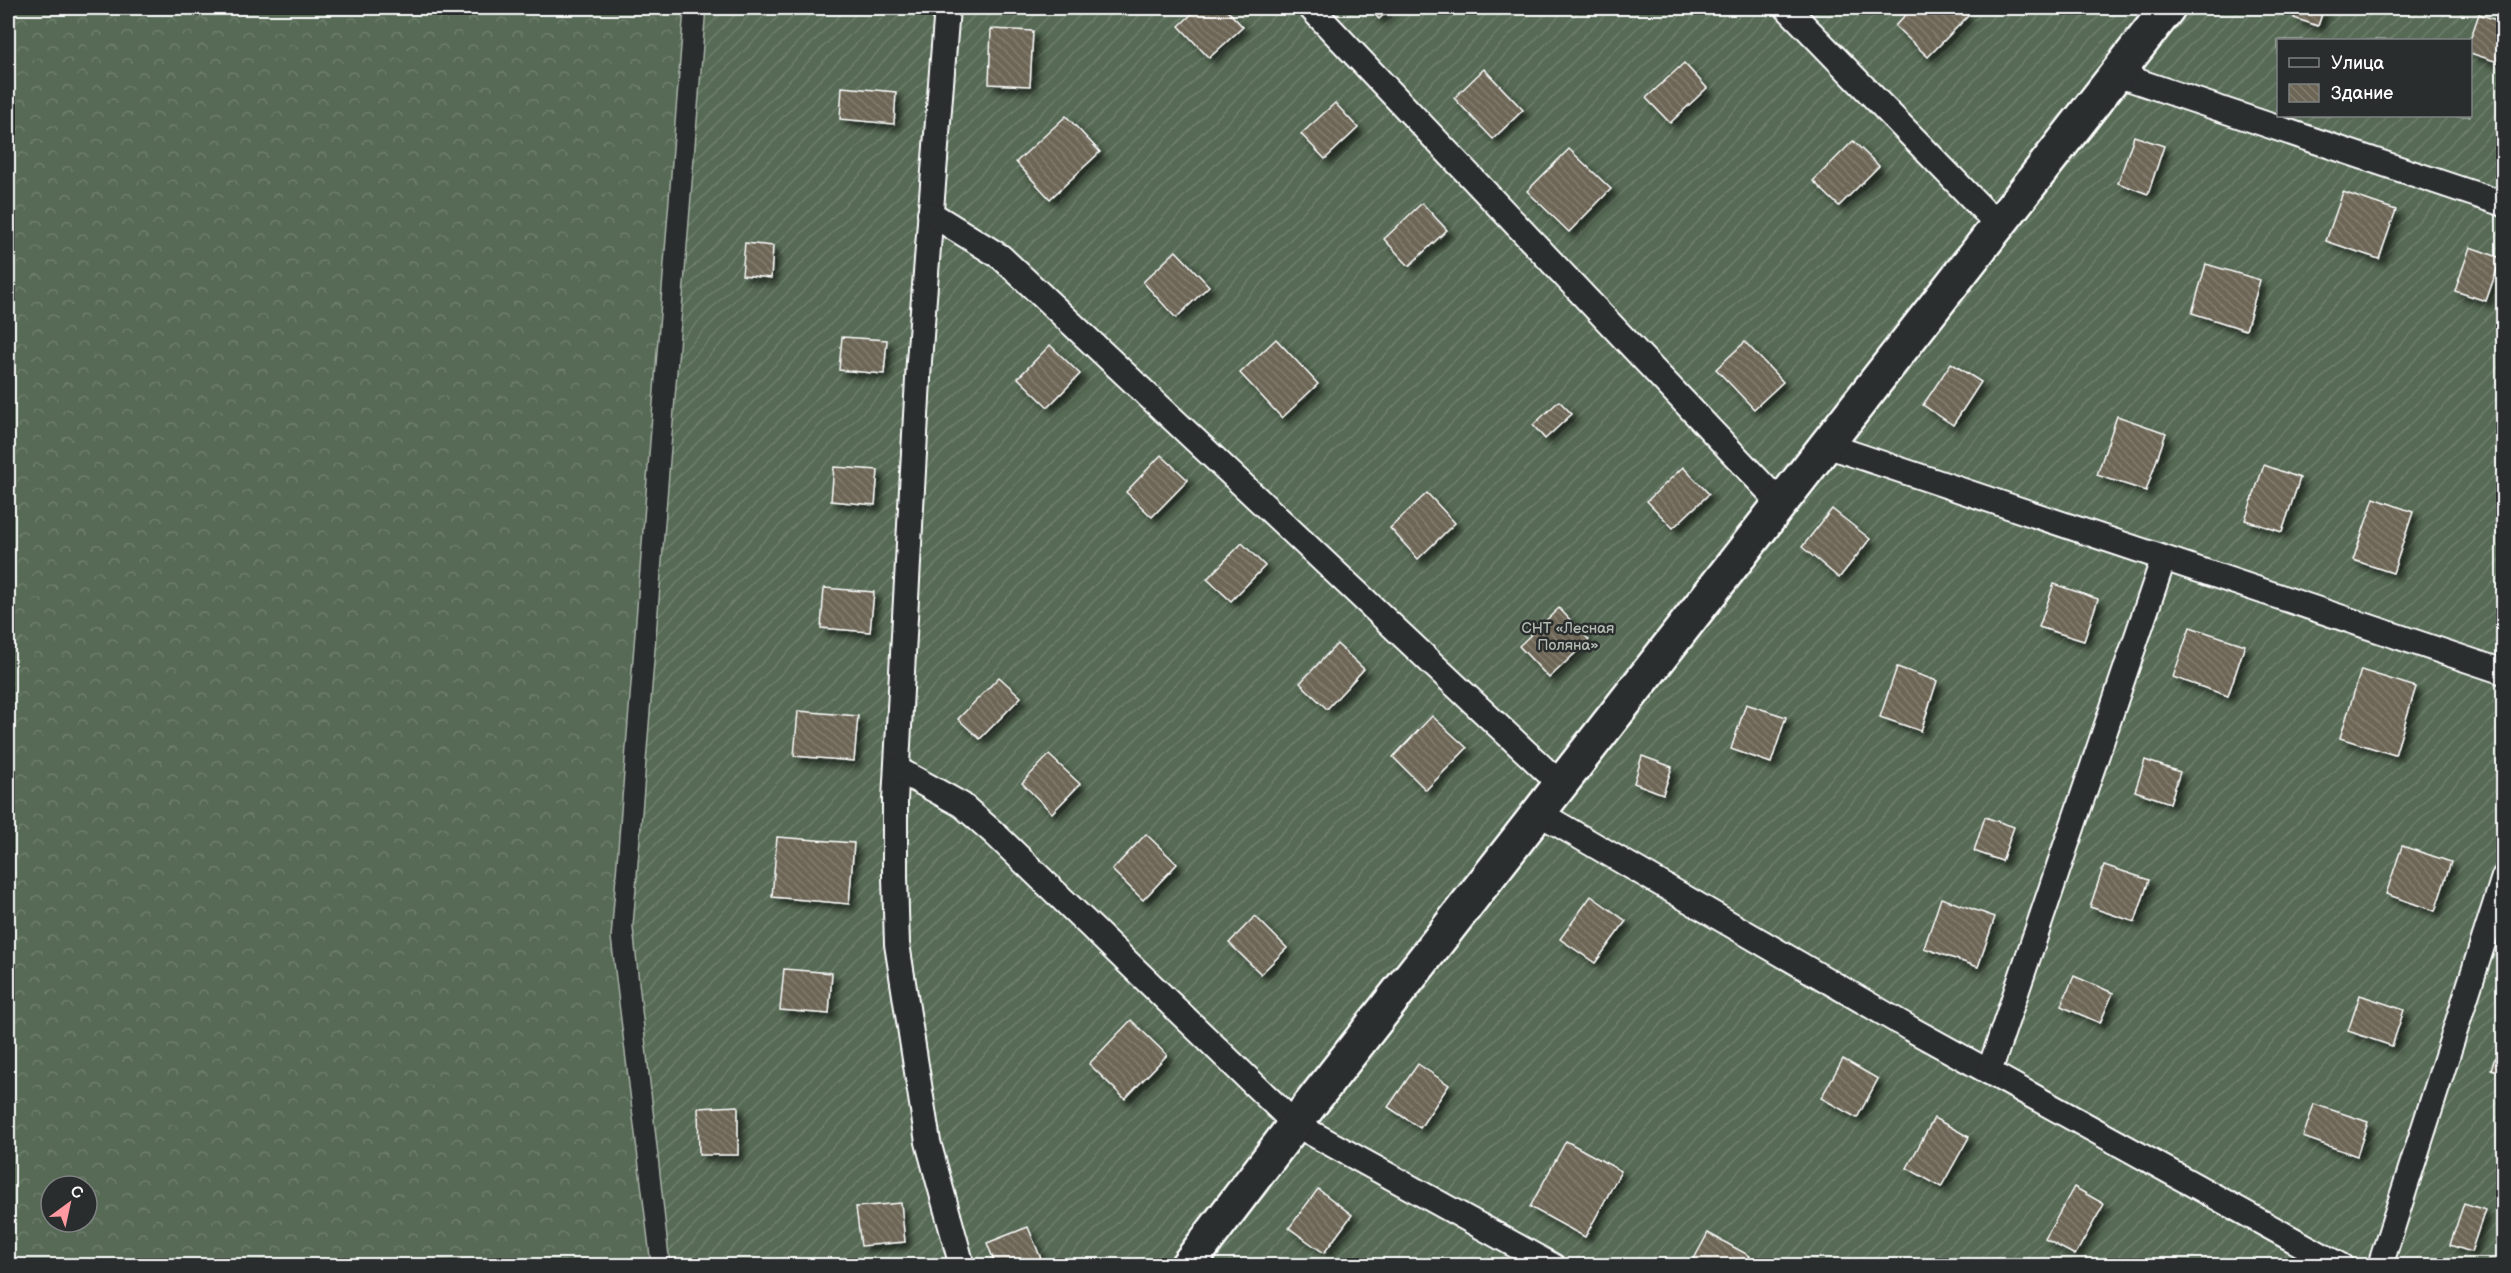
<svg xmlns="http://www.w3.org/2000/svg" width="2511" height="1273" viewBox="0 0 2511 1273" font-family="'Balsamiq Sans',sans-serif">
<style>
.forest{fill:url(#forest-crowns);stroke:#aab4aa;stroke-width:1.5;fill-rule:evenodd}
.garden{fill:url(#garden-furrows);stroke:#aab4aa;stroke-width:1.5;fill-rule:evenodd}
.building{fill:url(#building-back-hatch);stroke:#fff;stroke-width:1.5;filter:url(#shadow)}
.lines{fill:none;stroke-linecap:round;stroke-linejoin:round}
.service-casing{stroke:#fff;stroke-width:28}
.minor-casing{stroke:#fff;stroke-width:38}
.service{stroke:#2a2d2e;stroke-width:24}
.minor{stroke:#2a2d2e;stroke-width:33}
.labels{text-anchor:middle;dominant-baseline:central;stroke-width:5;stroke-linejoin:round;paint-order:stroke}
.park-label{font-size:15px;fill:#b3bcb2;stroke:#2a2d2e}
</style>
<defs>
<pattern id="forest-crowns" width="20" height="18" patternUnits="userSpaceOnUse" patternTransform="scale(1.5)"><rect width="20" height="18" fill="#566a54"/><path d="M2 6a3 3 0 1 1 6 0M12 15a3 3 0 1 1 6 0" fill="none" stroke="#6f806e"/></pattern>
<pattern id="garden-furrows" width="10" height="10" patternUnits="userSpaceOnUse" patternTransform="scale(1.5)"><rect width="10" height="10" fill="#566a54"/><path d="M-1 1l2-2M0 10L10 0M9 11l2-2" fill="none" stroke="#6f806e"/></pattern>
<pattern id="building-back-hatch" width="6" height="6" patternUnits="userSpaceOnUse" patternTransform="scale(1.5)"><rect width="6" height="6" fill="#6d6656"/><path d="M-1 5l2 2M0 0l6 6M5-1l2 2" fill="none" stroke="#837d6f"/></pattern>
<filter id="shadow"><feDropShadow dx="5.5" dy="5.5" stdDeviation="3" flood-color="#0009"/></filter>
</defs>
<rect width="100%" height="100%" fill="#2a2d2e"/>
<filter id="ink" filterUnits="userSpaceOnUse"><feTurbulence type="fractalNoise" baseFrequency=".0167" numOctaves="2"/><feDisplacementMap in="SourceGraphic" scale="12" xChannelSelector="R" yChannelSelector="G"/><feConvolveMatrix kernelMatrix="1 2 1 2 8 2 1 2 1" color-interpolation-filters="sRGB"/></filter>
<g filter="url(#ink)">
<!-- forest -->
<path class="forest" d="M8,8H684L611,938L651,1265H8ZM51,1186H87V1222H51Z"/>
<!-- garden -->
<path class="garden" d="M706,8H2503V1265H670L633,927ZM2278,40H2470V116H2278Z"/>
<!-- building -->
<g class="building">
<polygon points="1198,8 1225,8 1243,27 1209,58 1179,26"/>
<polygon points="1369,8 1391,8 1379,19"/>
<polygon points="1912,8 1960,8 1968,16 1928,57 1895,26"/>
<polygon points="2298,8 2324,8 2318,26 2294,18"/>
<polygon points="2479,14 2504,23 2504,64 2470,53 2470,40"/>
<polygon points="991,29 1033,31 1030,86 989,84"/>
<polygon points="1684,63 1707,88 1670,123 1646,98"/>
<polygon points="1484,69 1523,110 1493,139 1454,98"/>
<polygon points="842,87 896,92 894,124 840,119"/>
<polygon points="1335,103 1358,128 1325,159 1301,134"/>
<polygon points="1066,116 1100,152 1050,199 1016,162"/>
<polygon points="2134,136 2164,146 2148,194 2118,183"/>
<polygon points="1853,141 1879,166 1839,206 1813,181"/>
<polygon points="1569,149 1611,189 1569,232 1527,191"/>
<polygon points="2343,192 2396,210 2379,259 2326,241"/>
<polygon points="1422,203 1447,230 1409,266 1384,239"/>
<polygon points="745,243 773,246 771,278 742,275"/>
<polygon points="2470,247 2501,258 2486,301 2455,291"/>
<polygon points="1176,251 1209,286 1176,318 1143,282"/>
<polygon points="2206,264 2260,280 2246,330 2192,313"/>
<polygon points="842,337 887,340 884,374 839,370"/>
<polygon points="1276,339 1318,384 1282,418 1240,373"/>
<polygon points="1745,342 1783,382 1754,409 1716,369"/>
<polygon points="1050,345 1080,374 1048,407 1018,378"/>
<polygon points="1951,363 1981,382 1953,425 1923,405"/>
<polygon points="1559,401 1572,414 1545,439 1533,425"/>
<polygon points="2117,416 2166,433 2146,491 2097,475"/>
<polygon points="1161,455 1188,480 1152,517 1126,492"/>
<polygon points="2264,465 2300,478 2282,532 2245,520"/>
<polygon points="834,467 878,470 875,505 831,501"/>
<polygon points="1683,467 1709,494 1673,528 1647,501"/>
<polygon points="1427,493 1455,523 1418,559 1390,528"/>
<polygon points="2374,498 2413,512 2393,573 2353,560"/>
<polygon points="1832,509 1870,539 1839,578 1802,547"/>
<polygon points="1242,543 1265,566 1231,601 1207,579"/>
<polygon points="2054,584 2098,599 2084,641 2039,627"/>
<polygon points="2504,586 2504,604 2498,602"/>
<polygon points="824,588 874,592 870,632 821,628"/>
<polygon points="1559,608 1589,640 1549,678 1519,646"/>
<polygon points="2190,627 2245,645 2228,696 2173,677"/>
<polygon points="1337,644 1364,669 1327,709 1300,683"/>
<polygon points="1897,667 1937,681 1921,731 1880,717"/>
<polygon points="2361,670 2416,687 2395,755 2340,738"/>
<polygon points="999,677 1021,697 980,739 958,719"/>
<polygon points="1746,704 1786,717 1771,763 1731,749"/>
<polygon points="798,711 858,716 854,761 794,756"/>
<polygon points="1432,716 1467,748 1426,790 1393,757"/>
<polygon points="1049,755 1080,784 1052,813 1022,783"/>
<polygon points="1642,756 1672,767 1663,794 1634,783"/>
<polygon points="2145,760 2180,772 2170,803 2135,791"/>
<polygon points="1985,817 2014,827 2002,861 1974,851"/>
<polygon points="1146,834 1177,864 1143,900 1112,870"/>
<polygon points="777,837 854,843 849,904 772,897"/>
<polygon points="2402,846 2451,862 2435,911 2386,894"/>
<polygon points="2104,865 2149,880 2135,922 2090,907"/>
<polygon points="1591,896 1626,921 1595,963 1560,939"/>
<polygon points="1941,898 1995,917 1978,967 1924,948"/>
<polygon points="1255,916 1287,948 1261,974 1229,943"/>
<polygon points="784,969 832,973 829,1014 780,1010"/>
<polygon points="2074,976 2113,993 2100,1023 2061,1006"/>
<polygon points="2360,995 2404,1010 2392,1046 2348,1031"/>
<polygon points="1131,1020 1167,1055 1125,1099 1089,1064"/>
<polygon points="2504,1032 2504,1073 2491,1069"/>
<polygon points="1843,1059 1878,1079 1857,1118 1821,1098"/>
<polygon points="1418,1064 1449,1085 1420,1128 1388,1107"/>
<polygon points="2314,1104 2368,1122 2357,1156 2303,1137"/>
<polygon points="738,1106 738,1155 699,1155 698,1108"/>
<polygon points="1934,1118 1969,1137 1941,1187 1907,1168"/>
<polygon points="1566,1141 1621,1171 1585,1237 1530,1207"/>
<polygon points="2074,1187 2104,1204 2075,1255 2045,1239"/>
<polygon points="1318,1189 1352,1215 1324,1253 1289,1228"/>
<polygon points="901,1203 905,1242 861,1246 856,1207"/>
<polygon points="2464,1203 2485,1210 2471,1252 2450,1245"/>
<polygon points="1028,1227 1044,1266 996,1266 987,1243"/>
<polygon points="1708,1233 1750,1256 1745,1266 1690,1266"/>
</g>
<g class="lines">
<!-- service casing -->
<g class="service-casing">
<g id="service">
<polyline points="947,8 919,361 895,800 895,877 897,944 928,1142 962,1266"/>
<polyline points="1311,8 1781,504"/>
<polyline points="1787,8 1999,226"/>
<polyline points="2116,74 2504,204"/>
<polyline points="930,213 1001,257 1561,785"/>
<polyline points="1826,445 2504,672"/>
<polyline points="897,769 962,805 995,834 1295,1124 1553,1266"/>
<polyline points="1539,813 1911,1029 2341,1266"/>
<polyline points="1989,1072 2163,560"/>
<polyline points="2380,1266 2504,877"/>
</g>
</g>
<!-- minor casing -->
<g class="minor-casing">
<polyline id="minor" points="1187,1266 1295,1124 2168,8"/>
</g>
<!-- service -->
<use href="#service" class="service"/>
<!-- minor -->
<use href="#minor" class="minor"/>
</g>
</g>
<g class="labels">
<!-- park labels -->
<g class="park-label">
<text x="1568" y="628">СНТ «Лесная<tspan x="1568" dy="17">Поляна»</tspan></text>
</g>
</g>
<!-- margin -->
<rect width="2511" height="1273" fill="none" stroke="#2a2d2e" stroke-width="30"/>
<rect x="15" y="15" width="2481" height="1243" fill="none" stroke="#fff" stroke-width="2" filter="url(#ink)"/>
<!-- legend -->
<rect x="2277" y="39" width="195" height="78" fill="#2a2d2e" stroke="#7f8182" stroke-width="1.5"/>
<rect x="2289" y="58" width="30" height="9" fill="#2a2d2e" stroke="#7f8182" stroke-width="1.5"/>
<text x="2331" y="69" font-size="18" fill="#ffffff">Улица</text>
<rect x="2289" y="84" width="30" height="18" fill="url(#building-back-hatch)" stroke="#7f8182" stroke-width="1.5"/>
<text x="2331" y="99" font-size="18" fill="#ffffff">Здание</text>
<!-- north arrow -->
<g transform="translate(69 1204) rotate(33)"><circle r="28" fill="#2a2d2e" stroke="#7f8182" stroke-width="1.5"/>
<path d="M0-4.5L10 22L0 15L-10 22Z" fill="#ff9aa2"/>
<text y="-9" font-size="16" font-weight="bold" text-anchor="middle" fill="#ffffff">С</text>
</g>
</svg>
